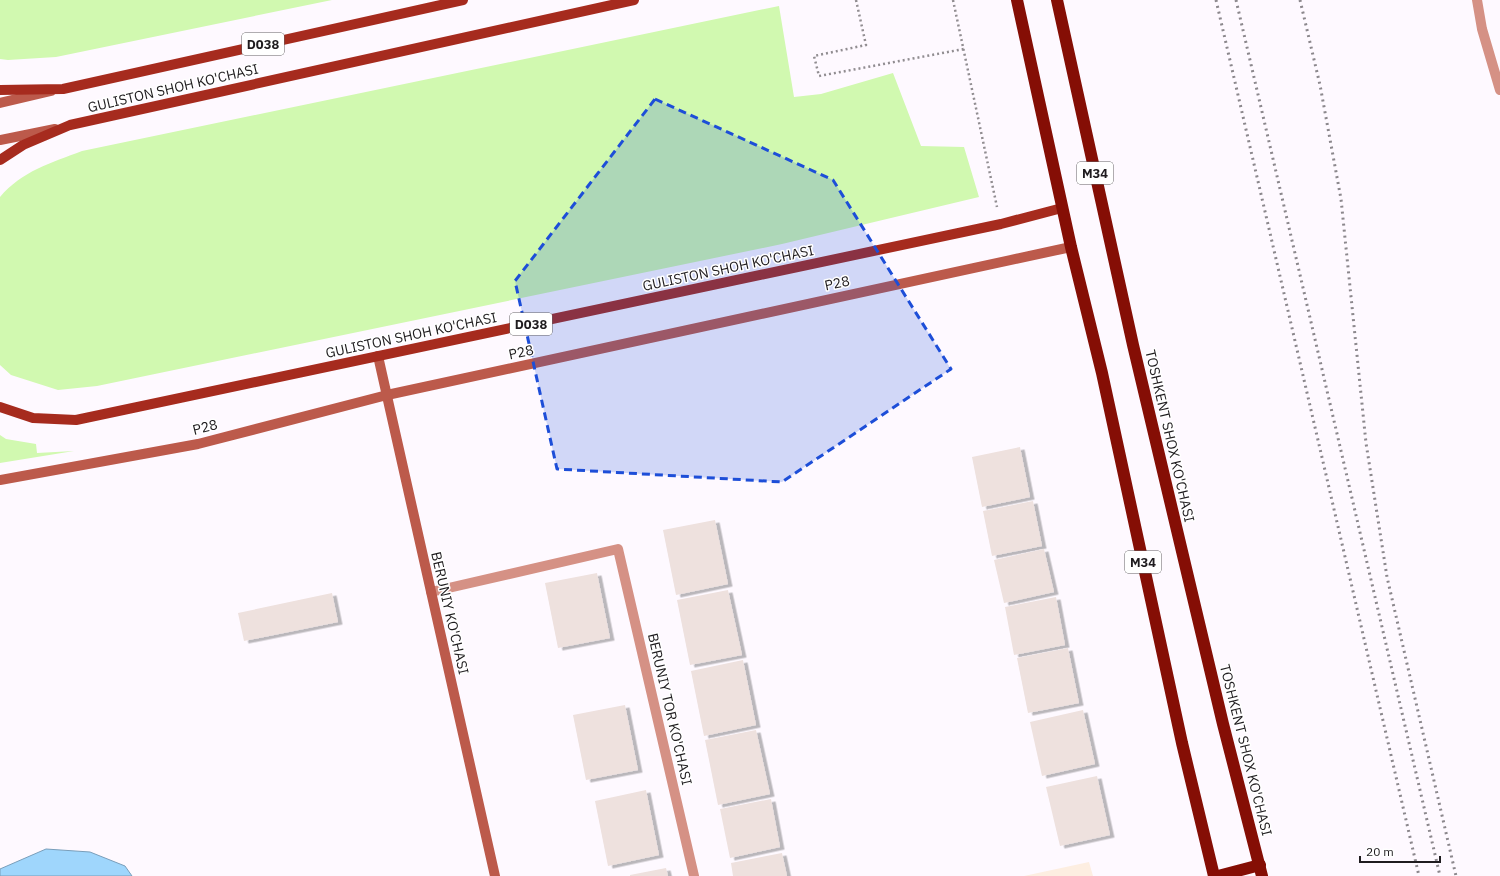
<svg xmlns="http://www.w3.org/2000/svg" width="1500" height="876" viewBox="0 0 1500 876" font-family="'IBM Plex Sans',sans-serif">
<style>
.commercial{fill:#fdeee1}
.green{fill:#d1f9b0}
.water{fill:#9fd6fc;stroke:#799eba}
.building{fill:#eee1de;filter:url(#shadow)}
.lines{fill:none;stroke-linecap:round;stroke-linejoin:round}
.path{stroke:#918d91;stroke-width:2.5;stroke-dasharray:2 3;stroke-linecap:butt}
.street{stroke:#d59185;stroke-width:10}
.secondary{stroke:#bc5a4b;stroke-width:10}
.primary{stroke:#a62b1e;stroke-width:10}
.highway{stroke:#850e05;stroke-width:12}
.rail{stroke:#8b878c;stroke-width:3;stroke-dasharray:2 4;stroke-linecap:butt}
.marked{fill:#1d4ed8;fill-opacity:0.2;stroke:#1d4ed8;stroke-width:3;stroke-dasharray:8 5;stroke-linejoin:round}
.labels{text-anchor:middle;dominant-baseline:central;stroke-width:3;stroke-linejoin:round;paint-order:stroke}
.shield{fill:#fff;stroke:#626062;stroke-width:1}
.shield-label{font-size:13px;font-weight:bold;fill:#1f1c1f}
.street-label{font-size:14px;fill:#1f1c1f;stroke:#fff}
</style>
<defs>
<filter id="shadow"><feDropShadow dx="4.5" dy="2.5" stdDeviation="0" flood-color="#0004"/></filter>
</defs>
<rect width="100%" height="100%" fill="#fef9ff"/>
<!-- commercial -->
<polygon class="commercial" points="1089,862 1093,876 1024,876"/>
<!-- green -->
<g class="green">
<polygon points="0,0 332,0 56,57 8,60 0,59"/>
<path d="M779,6L794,97L821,94L893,73L921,146L964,147L979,197L782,244L97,386L58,390L11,375L0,365V197C22,171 51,163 82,151Z"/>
<polygon points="0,435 6,439 36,444 37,453 74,451 0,463"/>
</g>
<!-- water -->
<polygon class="water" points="46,849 90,852 125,866 132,876 0,876 0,869"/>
<!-- building -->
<g class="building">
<polygon points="1020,447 1030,497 982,507 972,457"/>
<polygon points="1033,501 1042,546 992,556 983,511"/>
<polygon points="715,520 728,584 676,595 663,530"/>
<polygon points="1044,549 1054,592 1004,603 994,560"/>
<polygon points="597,573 610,638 558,648 545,583"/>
<polygon points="728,590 742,655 690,665 677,600"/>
<polygon points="332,593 338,622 244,641 238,613"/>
<polygon points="1056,597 1065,645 1014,655 1005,607"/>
<polygon points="1068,648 1079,703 1028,713 1017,658"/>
<polygon points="743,660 756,725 704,736 691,671"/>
<polygon points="625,705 638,770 586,780 573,715"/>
<polygon points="1083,710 1095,764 1042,776 1030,722"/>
<polygon points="756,730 770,794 718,805 705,740"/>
<polygon points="1097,776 1110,835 1060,846 1046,787"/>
<polygon points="646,790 659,855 608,866 595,801"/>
<polygon points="771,799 780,847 730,858 720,809"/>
<polygon points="782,853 787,876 733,876 731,863"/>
<polygon points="666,868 668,876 630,876 630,875"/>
</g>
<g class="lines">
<!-- path -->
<g class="path">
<polyline points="856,0 866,45 814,56 819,76 964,49"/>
<polyline points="953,0 997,207"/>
</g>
<!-- street -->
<g class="street">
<polyline points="1477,0 1482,29 1500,90"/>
<polyline points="431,592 618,549 694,876"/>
</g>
<!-- secondary -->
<g class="secondary">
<polyline points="0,103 51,91"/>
<polyline points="0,140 55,129"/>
<polyline points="378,356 495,876"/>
<polyline points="0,480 198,444 387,395 1071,247"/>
</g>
<!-- primary -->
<g class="primary">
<polyline points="0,90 63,89 463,0"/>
<polyline points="0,160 23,145 70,125 634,0"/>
<polyline points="0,407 33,418 76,420 1001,224 1062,208"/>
</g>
<!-- highway -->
<g class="highway">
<polyline points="1017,0 1071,247 1102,373 1182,743 1214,876"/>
<polyline points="1057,0 1133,345 1223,724 1262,876"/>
<polyline points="1218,876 1260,865"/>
</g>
<!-- rail -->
<g class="rail">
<polyline points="1216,0 1419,876"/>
<polyline points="1236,0 1440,876"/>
<polyline points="1300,0 1320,85 1341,199 1366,443 1387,577 1456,876"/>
</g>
</g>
<!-- marked area -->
<path class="marked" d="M655,99L833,180L951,369L782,482L557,469L515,281Z"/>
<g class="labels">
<!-- shield labels -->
<g class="shield">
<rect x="242" y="33" width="42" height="22" rx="3"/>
<rect x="1077" y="162" width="36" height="22" rx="3"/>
<rect x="510" y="313" width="42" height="22" rx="3"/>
<rect x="1125" y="551" width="36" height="22" rx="3"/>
</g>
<g class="shield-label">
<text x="263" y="44">D038</text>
<text x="1095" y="173">M34</text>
<text x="531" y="324">D038</text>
<text x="1143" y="562">M34</text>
</g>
<!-- street labels -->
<g class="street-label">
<text transform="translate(173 88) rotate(-13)">GULISTON SHOH KO'CHASI</text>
<text transform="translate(728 268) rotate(-12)">GULISTON SHOH KO'CHASI</text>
<text transform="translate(837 283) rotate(-12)">Р28</text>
<text transform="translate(411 335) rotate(-12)">GULISTON SHOH KO'CHASI</text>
<text transform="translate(521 352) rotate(-12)">Р28</text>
<text transform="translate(205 427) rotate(-14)">Р28</text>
<text transform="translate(1170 436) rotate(77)">TOSHKENT SHOX KO'CHASI</text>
<text transform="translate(450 613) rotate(77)">BERUNIY KO'CHASI</text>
<text transform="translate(670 709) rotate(77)">BERUNIY TOR KO'CHASI</text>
<text transform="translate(1246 750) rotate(76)">TOSHKENT SHOX KO'CHASI</text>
</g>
</g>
<!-- scale -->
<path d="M1360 856v6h80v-6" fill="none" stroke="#1f1c1f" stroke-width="2"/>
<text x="1366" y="856" font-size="12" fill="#1f1c1f" stroke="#ffffff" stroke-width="3" paint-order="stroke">20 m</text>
</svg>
